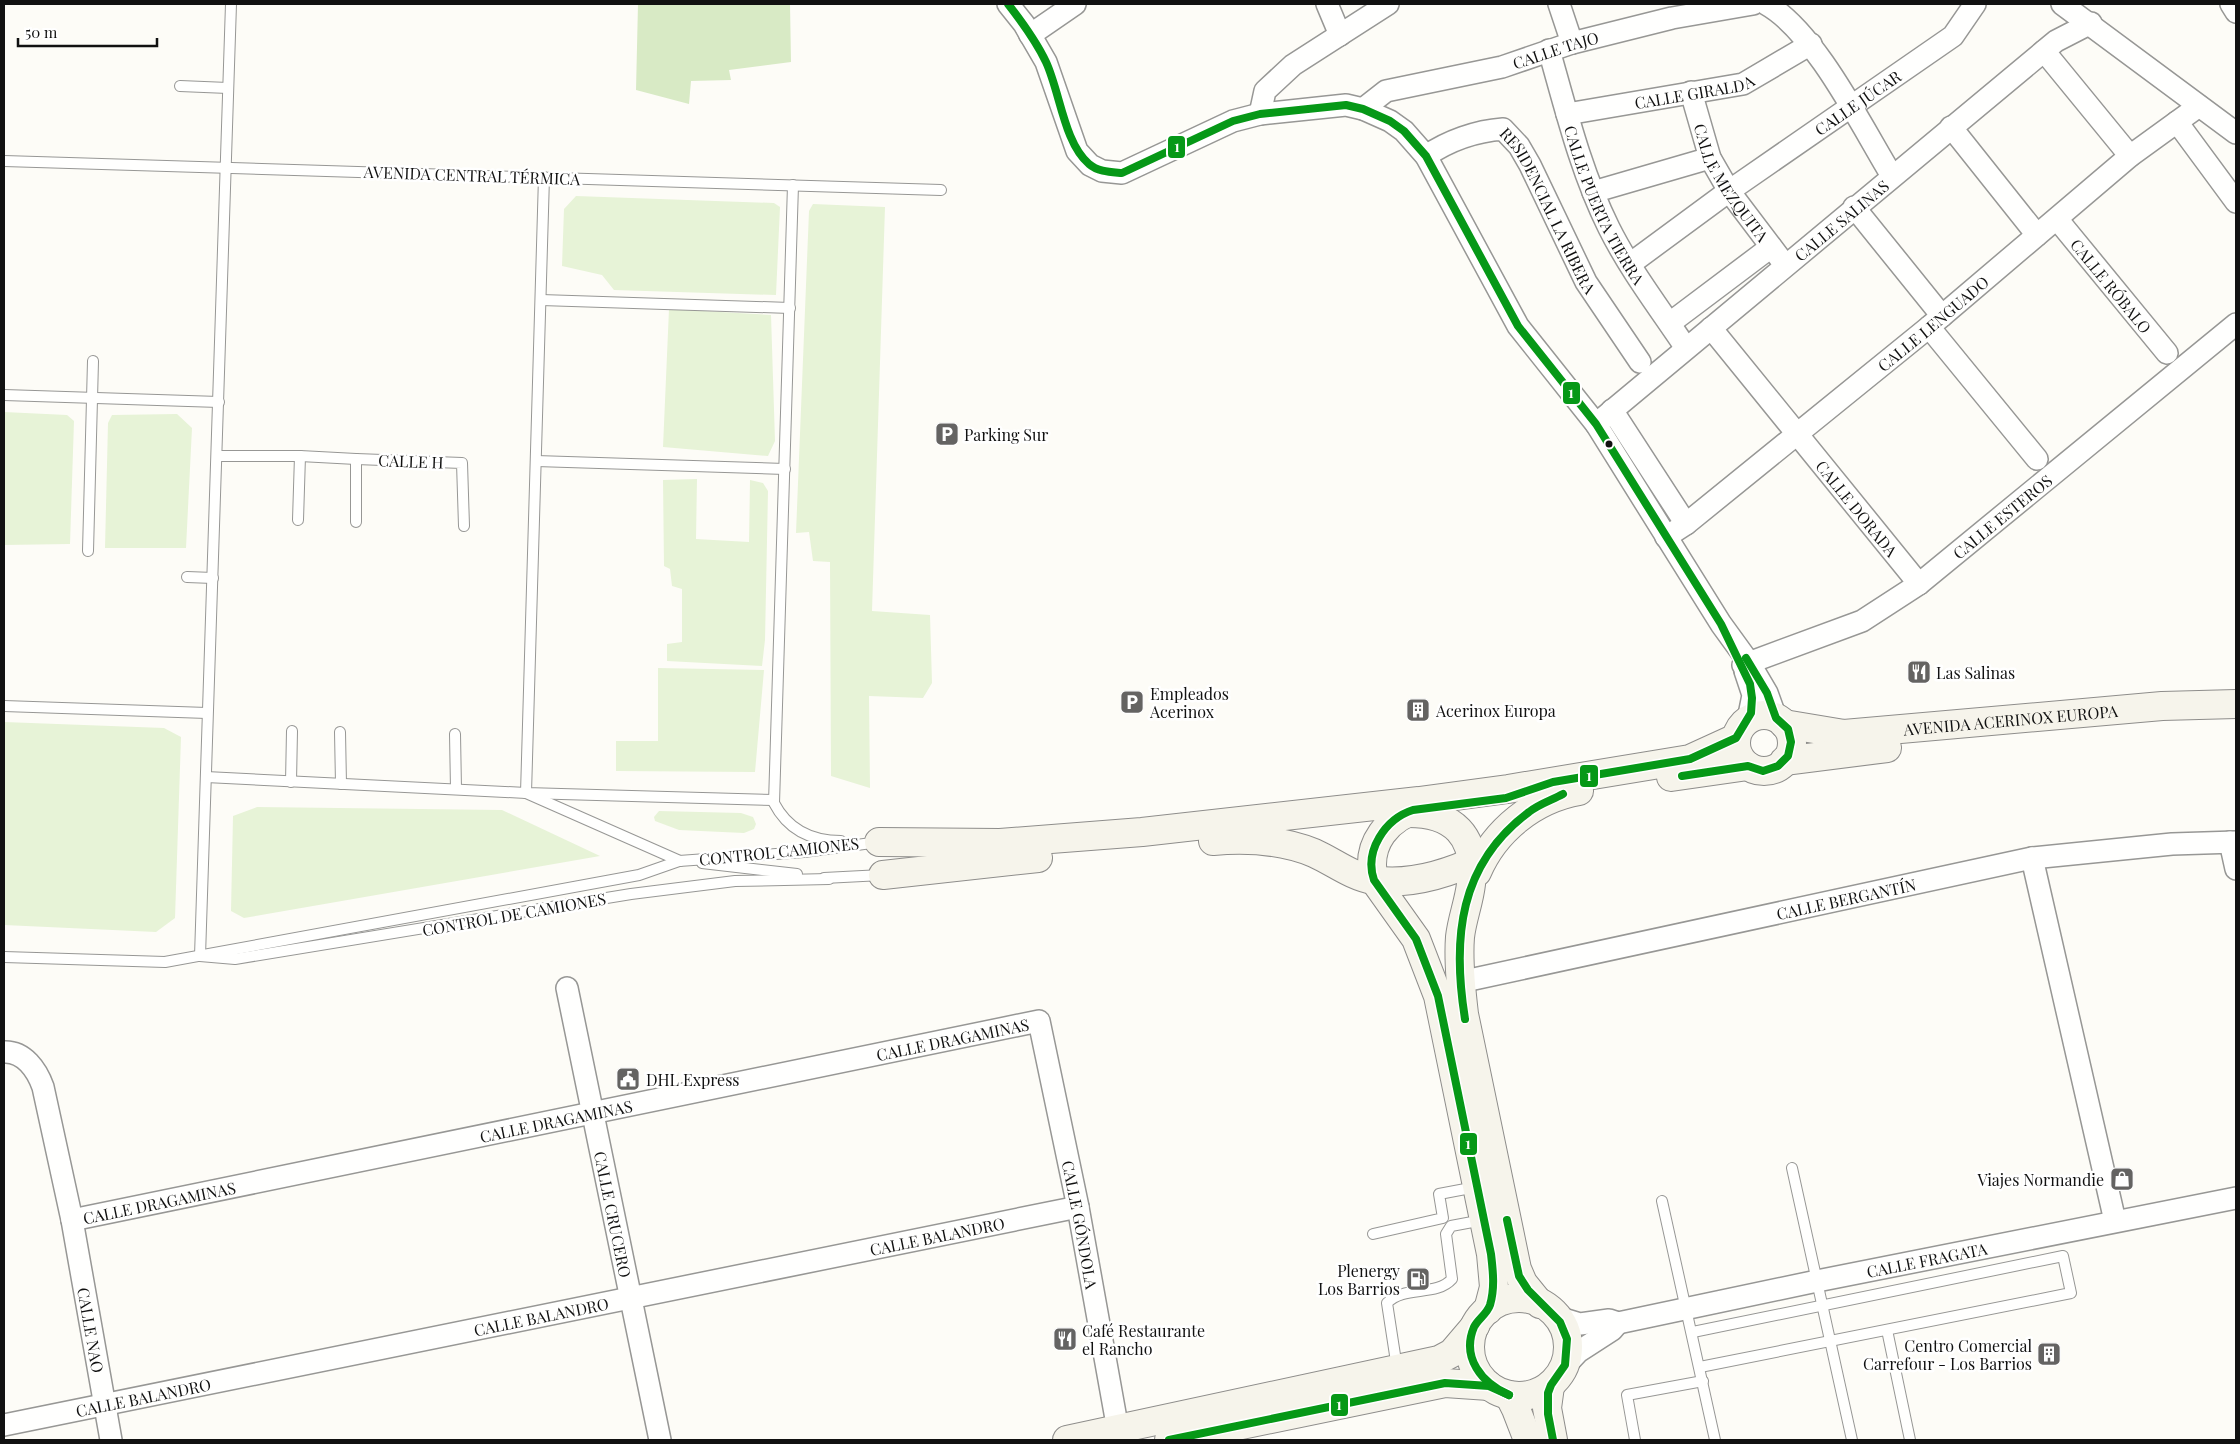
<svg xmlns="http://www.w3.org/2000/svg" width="2240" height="1444" viewBox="0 0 2240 1444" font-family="'Playfair Display',serif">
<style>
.green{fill:#e7f3d7}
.forest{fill:#d8eac5}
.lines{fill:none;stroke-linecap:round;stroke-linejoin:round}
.lane-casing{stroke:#979795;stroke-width:12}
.street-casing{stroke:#979795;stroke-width:24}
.secondary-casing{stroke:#8e8d8b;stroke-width:30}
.lane{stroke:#fffffe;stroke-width:10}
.street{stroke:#fffffe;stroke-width:21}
.secondary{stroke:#f6f4eb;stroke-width:28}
.bus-1-casing{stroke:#fff;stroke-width:11}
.bus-1{stroke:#069817;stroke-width:8}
.bus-dot{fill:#111;stroke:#fff;stroke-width:2}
.labels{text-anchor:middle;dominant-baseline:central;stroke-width:5;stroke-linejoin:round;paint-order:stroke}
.street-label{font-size:16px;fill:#111;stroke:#fff}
.poi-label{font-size:16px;fill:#111;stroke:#fff;text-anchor:start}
.line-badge{stroke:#fff;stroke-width:2}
.badge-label{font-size:14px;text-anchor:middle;font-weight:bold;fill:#fff}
</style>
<rect width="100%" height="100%" fill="#fdfcf7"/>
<!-- green -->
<g class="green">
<polygon points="576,196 774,203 780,207 776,295 614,290 602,275 562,266 564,209"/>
<polygon points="813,204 885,207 872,611 930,615 932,683 923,698 869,696 870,788 831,776 830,562 813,561 809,532 796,533 809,211"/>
<polygon points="669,309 771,315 775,441 768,456 663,447"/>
<polygon points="4,412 67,415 74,421 70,544 4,545"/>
<polygon points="177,414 192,428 186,548 105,548 108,423 112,415"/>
<polygon points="697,479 696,539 749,542 750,480 763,483 768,491 765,640 762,666 667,661 667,644 682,642 682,589 672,586 670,569 664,566 663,480"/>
<polygon points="658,668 764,670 755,772 616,771 616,741 658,741"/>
<polygon points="4,722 164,728 181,737 175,918 156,932 4,925"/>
<polygon points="257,807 502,810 600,856 244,918 231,911 233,816"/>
<polygon points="659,811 741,813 753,817 756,824 754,829 744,833 679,830 655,821 654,817"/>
</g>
<!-- forest -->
<polygon class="forest" points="638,4 790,4 791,62 729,70 731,80 691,81 689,104 636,90"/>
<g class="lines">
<!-- lane casing -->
<g class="lane-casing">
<g id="lane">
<polyline points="231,4 200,956 235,959 631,894 735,881 829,879"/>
<polyline points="180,86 228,88"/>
<polyline points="4,161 941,190"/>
<polyline points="544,177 526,793 774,800"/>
<path d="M793,185L774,803C788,830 811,841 841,841"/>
<polyline points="541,300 790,308"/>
<polyline points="4,395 219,402"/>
<polyline points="217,456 300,456 298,520"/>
<polyline points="300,456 356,459 356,522"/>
<polyline points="356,459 462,463 464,526"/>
<polyline points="536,461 785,469"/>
<polyline points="88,551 93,361"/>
<polyline points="187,577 213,578"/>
<polyline points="4,706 207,713"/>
<polyline points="340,732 341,784"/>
<polyline points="455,734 456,789"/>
<polyline points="206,777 526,793 680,861"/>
<polyline points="291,782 292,731"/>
<polyline points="702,863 797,874"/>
<polyline points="824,878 882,875"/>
<polyline points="4,957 165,962 639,875 679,861 804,852 879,842"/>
<polyline points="1792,1168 1852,1440"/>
<polyline points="1662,1201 1715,1440"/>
<polyline points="1373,1234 1443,1218 1439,1194 1476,1187"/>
<polyline points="1887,1330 1910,1440"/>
<polyline points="1693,1332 2063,1256 2071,1293 1700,1367"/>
<path d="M1397,1368L1387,1303C1404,1285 1436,1297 1452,1279L1446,1234L1451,1226L1483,1220"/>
<polyline points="1635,1440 1627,1395 1703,1381"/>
</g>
</g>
<!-- street casing -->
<g class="street-casing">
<g id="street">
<polyline points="1008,4 1024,24 1046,62 1077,151 1090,165 1102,171 1122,173 1233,121 1260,114 1346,105 1363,109 1390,121 1404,131 1426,156 1518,326 1596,424 1721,624 1750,664 1767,693 1776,718"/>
<polyline points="1327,4 1340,35"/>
<polyline points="1559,4 1572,43"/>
<path d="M1766,4C1815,31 1862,127 1892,176"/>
<polyline points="2062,4 2236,133"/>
<polyline points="2231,4 2236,12"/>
<polyline points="1030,35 1075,4"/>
<path id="s1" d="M1549,50C1566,110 1581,172 1609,228C1630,270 1660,309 1686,348"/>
<polyline points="2044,51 2130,156"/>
<path id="s2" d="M1691,92L1710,158L1729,191L1785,265"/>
<path id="s3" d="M1363,109L1386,91L1502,67L1572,43L1672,18L1753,4"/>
<polyline points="1260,114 1265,91 1293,65 1388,4"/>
<path id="s4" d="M1567,114L1743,84L1811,44"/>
<polyline points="2177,122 2236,202"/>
<polyline points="1951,127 2037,235"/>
<path id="s5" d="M1426,156C1448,141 1476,131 1503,129L1519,146L1530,165L1586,282L1640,362"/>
<polyline points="1593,192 1710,158"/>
<polyline points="1854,207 1942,316"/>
<path id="s6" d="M2057,219L2167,353"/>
<path id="s7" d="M1630,264L1729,191L1953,36L1975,4"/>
<polyline points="1670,323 1771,247"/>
<polyline points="1929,327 2037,459"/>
<path id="s8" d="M1711,328L1919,584"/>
<polyline points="1612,410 1686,524"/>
<path id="s9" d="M1596,424L2056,41L2091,23"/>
<path id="s10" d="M1666,537L1686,524L1929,327L2130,156L2199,106"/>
<path id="s11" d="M1743,665L1862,621L1919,584L2236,324"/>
<polyline points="1745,671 1753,695 1748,720"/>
<polyline points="2230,842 2236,869"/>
<polyline points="2032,858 2115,1221"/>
<path id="s12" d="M1460,982L2032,858L2172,844L2236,842"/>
<path id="s13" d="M567,988L660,1440"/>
<path id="s14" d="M4,1052C24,1051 37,1070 43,1087L72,1220L111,1440"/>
<path id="s15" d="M72,1220L1039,1021L1078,1207L1118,1430"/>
<path id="s16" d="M1557,1317L1580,1324L1609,1320L1618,1323L1817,1281L2236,1198"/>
<polyline points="1563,1368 1578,1352 1612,1330 1618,1323"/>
<path id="s17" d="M4,1425L1078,1207"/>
</g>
</g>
<!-- secondary casing -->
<g class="secondary-casing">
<g id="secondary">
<circle cx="1764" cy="743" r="28"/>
<path id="s18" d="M1784,724L1844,734L2162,706L2236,704"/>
<polyline points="1784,761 1887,748"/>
<polyline points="1671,777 1748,766"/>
<path d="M1422,808C1388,816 1365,844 1374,880L1416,939L1438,996L1491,1254L1494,1287L1488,1310"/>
<path d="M1406,813C1453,812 1478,836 1471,884C1469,902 1462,919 1460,937C1458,962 1461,989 1464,1014L1517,1269L1523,1283L1540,1304"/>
<path d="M1213,841C1247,838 1282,840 1314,853C1334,862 1351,876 1373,880C1411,886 1450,873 1483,857"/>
<polyline points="879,842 1000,843 1142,832 1419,801 1508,789 1690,759 1736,738"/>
<path d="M1477,872C1495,830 1534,799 1579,791"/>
<polyline points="883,875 1038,858"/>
<circle cx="1519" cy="1347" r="49"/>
<polyline points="1550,1386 1547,1408 1553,1440"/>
<polyline points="1509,1395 1516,1409 1528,1440"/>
<polyline points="1067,1440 1439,1360 1452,1353 1475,1326"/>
<polyline points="1169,1440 1445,1383 1489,1386"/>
</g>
</g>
<!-- lane -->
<use href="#lane" class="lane"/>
<!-- street -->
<use href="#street" class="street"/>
<!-- secondary -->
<use href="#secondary" class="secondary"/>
<!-- bus-1 casing -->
<g class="bus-1-casing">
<g id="bus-1">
<path d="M1008,4C1022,22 1036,41 1046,62C1060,92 1064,143 1089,164C1098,172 1111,172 1122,173L1233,121L1260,114L1346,105L1363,109L1390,121L1404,131L1426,156L1518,326L1596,424L1721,624L1750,684L1752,698L1751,713L1736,738L1690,759L1553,782L1506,798L1413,810C1385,819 1364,851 1374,880L1416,939L1438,996L1491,1254C1493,1271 1495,1288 1490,1305C1487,1314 1478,1319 1474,1327C1461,1358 1482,1383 1509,1395"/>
<polyline points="1682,776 1748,766 1763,771 1778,766 1788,756 1791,742 1788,729 1776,718 1767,693 1746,658"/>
<path d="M1465,1019C1452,938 1459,864 1529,812C1539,804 1552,800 1563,794"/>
<polyline points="1507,1220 1519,1276 1528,1290 1560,1322 1567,1339 1565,1365 1551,1385 1548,1393 1548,1414 1553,1440"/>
<polyline points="1169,1440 1445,1383 1489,1386 1509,1395"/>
</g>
</g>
<!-- bus-1 -->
<use href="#bus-1" class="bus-1"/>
</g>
<!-- icons -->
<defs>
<g id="parking-square" transform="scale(1.25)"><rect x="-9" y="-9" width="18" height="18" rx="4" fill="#646362" stroke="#fff"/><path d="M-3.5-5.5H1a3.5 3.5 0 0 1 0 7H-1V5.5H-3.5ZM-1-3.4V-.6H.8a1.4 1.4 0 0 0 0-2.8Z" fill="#fff"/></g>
<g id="restaurant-square" transform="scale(1.25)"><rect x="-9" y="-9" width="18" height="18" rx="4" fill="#646362" stroke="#fff"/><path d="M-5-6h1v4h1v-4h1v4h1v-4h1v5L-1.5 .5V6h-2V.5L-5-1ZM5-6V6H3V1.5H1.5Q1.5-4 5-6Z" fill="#fff"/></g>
<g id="building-square" transform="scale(1.25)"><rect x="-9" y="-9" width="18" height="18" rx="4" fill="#646362" stroke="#fff"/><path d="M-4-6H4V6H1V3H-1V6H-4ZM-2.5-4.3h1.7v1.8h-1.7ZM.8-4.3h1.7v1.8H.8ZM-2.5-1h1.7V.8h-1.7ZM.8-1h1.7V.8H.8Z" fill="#fff"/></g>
<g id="civic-square" transform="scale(1.25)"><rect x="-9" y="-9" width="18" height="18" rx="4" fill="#646362" stroke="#fff"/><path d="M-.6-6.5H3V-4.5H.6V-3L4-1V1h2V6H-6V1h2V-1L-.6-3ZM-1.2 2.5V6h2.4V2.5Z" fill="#fff"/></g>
<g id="shop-square" transform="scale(1.25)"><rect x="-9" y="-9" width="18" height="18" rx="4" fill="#646362" stroke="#fff"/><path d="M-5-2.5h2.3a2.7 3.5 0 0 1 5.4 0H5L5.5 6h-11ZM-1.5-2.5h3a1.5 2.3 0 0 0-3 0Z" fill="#fff"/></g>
<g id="fuel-square" transform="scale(1.25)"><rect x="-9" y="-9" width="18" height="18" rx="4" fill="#646362" stroke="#fff"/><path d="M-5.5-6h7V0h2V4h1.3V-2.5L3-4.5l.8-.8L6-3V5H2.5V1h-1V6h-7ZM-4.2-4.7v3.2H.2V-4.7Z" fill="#fff"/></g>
</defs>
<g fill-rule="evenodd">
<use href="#parking-square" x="947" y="434"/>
<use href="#restaurant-square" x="1919" y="672"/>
<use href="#parking-square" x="1132" y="702"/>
<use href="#building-square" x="1418" y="710"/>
<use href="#civic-square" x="628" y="1079"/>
<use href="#shop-square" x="2122" y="1179"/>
<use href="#fuel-square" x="1418" y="1279"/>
<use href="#restaurant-square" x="1065" y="1339"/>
<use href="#building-square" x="2049" y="1354"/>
</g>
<!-- markers -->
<circle class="bus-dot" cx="1609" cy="444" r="4.5"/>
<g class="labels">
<!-- street labels -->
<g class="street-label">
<text stroke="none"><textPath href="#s3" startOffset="204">CALLE TAJO</textPath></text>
<text stroke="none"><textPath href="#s4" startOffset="129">CALLE GIRALDA</textPath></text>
<text stroke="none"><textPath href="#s7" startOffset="279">CALLE JÚCAR</textPath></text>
<text transform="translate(472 175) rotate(2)">AVENIDA CENTRAL TÉRMICA</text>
<text stroke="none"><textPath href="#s2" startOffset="100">CALLE MEZQUITA</textPath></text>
<text stroke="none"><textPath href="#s1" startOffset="165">CALLE PUERTA TIERRA</textPath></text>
<text stroke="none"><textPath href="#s5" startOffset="176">RESIDENCIAL LA RIBERA</textPath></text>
<text stroke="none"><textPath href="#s9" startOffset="319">CALLE SALINAS</textPath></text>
<text stroke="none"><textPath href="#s6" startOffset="86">CALLE RÓBALO</textPath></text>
<text stroke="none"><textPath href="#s10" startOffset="342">CALLE LENGUADO</textPath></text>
<text transform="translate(411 461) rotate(2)">CALLE H</text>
<text stroke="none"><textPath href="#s8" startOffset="232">CALLE DORADA</textPath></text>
<text stroke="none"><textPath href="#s11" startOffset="302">CALLE ESTEROS</textPath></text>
<text stroke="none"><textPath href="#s18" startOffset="228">AVENIDA ACERINOX EUROPA</textPath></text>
<text transform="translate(779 851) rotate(-6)">CONTROL CAMIONES</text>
<text stroke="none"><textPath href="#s12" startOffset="395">CALLE BERGANTÍN</textPath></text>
<text transform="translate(514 914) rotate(-10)">CONTROL DE CAMIONES</text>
<text stroke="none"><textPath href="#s15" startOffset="899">CALLE DRAGAMINAS</textPath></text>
<text stroke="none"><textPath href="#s15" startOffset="494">CALLE DRAGAMINAS</textPath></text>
<text stroke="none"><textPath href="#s15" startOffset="89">CALLE DRAGAMINAS</textPath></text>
<text stroke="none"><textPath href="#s13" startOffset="231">CALLE CRUCERO</textPath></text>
<text stroke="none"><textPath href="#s15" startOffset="1195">CALLE GÓNDOLA</textPath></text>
<text stroke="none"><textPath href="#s17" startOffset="952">CALLE BALANDRO</textPath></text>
<text stroke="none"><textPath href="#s16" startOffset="378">CALLE FRAGATA</textPath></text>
<text stroke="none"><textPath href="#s17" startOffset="548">CALLE BALANDRO</textPath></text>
<text stroke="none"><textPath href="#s14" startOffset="304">CALLE NAO</textPath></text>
<text stroke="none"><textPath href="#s17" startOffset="142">CALLE BALANDRO</textPath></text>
</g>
<!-- poi labels -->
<g class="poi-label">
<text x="964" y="434">Parking Sur</text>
<text x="1936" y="672">Las Salinas</text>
<text x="1150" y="693">Empleados<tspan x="1150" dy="18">Acerinox</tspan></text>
<text x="1436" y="710">Acerinox Europa</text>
<text x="646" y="1079">DHL Express</text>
<text x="2104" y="1179" text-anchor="end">Viajes Normandie</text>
<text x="1400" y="1270" text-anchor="end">Plenergy<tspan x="1400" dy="18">Los Barrios</tspan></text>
<text x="1082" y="1330">Café Restaurante<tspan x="1082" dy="18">el Rancho</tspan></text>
<text x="2032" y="1345" text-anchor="end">Centro Comercial<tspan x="2032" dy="18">Carrefour - Los Barrios</tspan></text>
</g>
</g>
<g class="line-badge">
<rect x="1167" y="135" width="19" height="24" rx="5" fill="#069817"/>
<rect x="1562" y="381" width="19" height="24" rx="5" fill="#069817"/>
<rect x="1579" y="764" width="20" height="24" rx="5" fill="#069817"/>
<rect x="1459" y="1132" width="19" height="24" rx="5" fill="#069817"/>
<rect x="1330" y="1393" width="19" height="24" rx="5" fill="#069817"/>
</g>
<g class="badge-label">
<text x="1177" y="152">1</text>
<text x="1571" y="398">1</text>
<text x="1589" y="781">1</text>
<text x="1468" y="1149">1</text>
<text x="1339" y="1410">1</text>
</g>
<!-- border -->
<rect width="2240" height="1444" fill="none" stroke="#111111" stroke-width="10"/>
<!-- scale -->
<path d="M18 38v8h139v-8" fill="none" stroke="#111111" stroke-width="2.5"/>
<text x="25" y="38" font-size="15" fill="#111111" stroke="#ffffff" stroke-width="4" paint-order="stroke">50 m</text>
</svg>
